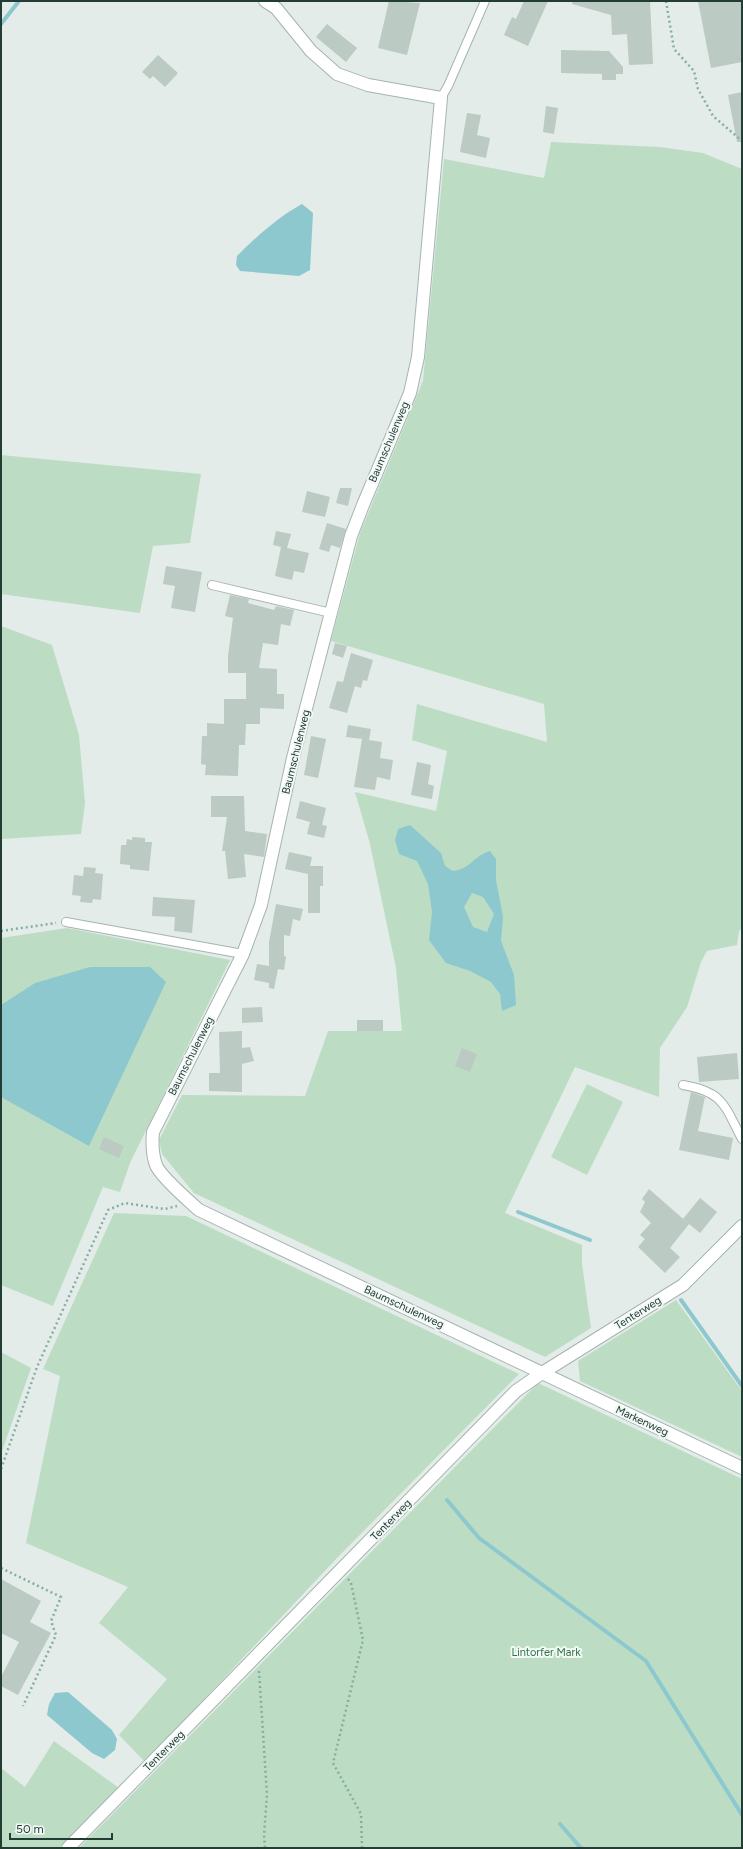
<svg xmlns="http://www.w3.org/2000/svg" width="743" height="1849" viewBox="0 0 743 1849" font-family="Figtree,sans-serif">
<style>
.green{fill:#bcddc4}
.water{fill:#8dc8cf;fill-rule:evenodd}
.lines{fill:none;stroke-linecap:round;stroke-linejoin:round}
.stream{stroke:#8dc8cf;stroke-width:4}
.building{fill:#bbcac3}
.service-casing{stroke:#a6b4af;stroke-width:10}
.minor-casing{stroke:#a6b4af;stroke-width:14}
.path{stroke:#84afa0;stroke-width:2.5;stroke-dasharray:2 3;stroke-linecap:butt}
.service{stroke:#fff;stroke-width:8}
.minor{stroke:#fff;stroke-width:12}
.labels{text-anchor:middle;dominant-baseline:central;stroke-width:4;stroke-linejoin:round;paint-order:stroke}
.street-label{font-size:11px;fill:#233d35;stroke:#f3f9f6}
.park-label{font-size:11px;fill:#2e7346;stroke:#f3f9f6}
</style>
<rect width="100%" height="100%" fill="#e3ece8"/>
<!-- green -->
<g class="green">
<polygon points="551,142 660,147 703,153 742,169 742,928 739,931 737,945 707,951 701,962 687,1007 660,1048 659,1097 575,1067 505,1213 582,1245 582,1264 591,1328 545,1357 194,1193 162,1154 159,1140 182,1095 305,1096 328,1031 402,1031 396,968 370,844 355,792 436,811 447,751 412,740 417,704 547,742 544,704 331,641 360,533 423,381 444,159 544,178"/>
<polygon points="1,455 201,474 190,543 153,546 140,613 1,594"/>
<polygon points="1,626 52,645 79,735 85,803 81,834 1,839"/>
<polygon points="67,928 230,960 130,1163 120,1192 103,1187 53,1306 1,1285 1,938"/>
<polygon points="587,1084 623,1102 587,1175 551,1157"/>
<polygon points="114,1213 186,1216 519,1374 336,1559 145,1762 119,1735 167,1679 99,1623 128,1587 26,1543 60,1376 43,1369"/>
<polygon points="676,1300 742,1391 742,1457 580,1381 578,1361"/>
<polygon points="1,1352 31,1368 1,1454"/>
<polygon points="538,1383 742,1479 742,1848 79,1848"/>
<polygon points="54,1741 119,1788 59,1848 1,1848 1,1768 25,1787"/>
</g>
<!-- water -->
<g class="water">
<path d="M302,204L313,213L310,270L299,276L240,271L236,265L237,256C256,237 278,217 302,204Z"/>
<path d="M410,825L441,853L445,866L453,871C471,869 473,856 490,851L496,859V880L503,917L501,941L514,975L516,1005L502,1011L500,994L491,982L470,971L446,963L429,940L432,912L428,884L417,861L399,854L395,840L398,829ZM472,893L483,897L494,914L487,932L473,927L464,907Z"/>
<polygon points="90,967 150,967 166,982 89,1146 1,1097 1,1005 35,983"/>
<polygon points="68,1692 112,1730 117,1739 115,1750 104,1759 92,1753 47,1715 49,1704 55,1693"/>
</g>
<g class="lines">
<!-- stream -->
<g class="stream">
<polyline points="1,24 19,1"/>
<polyline points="518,1212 590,1240"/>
<polyline points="681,1300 742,1386"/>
<polyline points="447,1500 479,1538 646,1661 742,1815"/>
<polyline points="560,1824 581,1848"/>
</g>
</g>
<!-- building -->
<g class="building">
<polygon points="389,1 420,3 407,55 378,48"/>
<polygon points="524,1 548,1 528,46 504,35 512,17 516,19"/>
<polygon points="573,1 650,1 653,64 629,65 627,34 612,35 611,15 572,4"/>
<polygon points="698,1 742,1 742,62 711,68"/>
<polygon points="327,24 357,48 346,62 316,37"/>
<polygon points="561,50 609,51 623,67 623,74 616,74 616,80 602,80 602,74 561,73"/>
<polygon points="158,55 178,73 165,87 153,76 150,79 142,72"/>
<polygon points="742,92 742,142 737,142 728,95"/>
<polygon points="546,106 558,108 554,134 543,132"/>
<polygon points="467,113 481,115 477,135 490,138 486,158 460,152"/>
<polygon points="340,488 352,488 348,506 336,503"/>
<polygon points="307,491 330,497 325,517 302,512"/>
<polygon points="327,523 346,529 340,548 331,545 329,552 319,549"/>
<polygon points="276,531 291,534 287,548 309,553 304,573 294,571 292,580 275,576 281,547 273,545"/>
<polygon points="166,566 202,572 195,612 171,608 175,586 163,584"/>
<polygon points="230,595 249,599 248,603 274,610 276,606 294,610 290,626 281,624 278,645 263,643 259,668 277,669 277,694 284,694 284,709 260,708 260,724 246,724 245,745 239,745 238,776 205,775 206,765 201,764 202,736 207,736 207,723 224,724 224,699 246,699 246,673 228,673 228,656 233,618 225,616"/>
<polygon points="335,643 347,646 343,658 332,654"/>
<polygon points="351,653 373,660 367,681 363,680 361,688 355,686 347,713 329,708 337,681 343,682"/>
<polygon points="348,725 371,729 369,740 382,742 380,758 393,760 390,780 377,777 375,790 354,787 362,739 346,737"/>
<polygon points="311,736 326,739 318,778 304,775"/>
<polygon points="417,762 431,765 428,784 434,786 432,799 411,795"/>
<polygon points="211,796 244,796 245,831 267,834 264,857 244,854 246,877 228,879 225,851 222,851 227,817 211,817"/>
<polygon points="300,801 326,808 322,825 327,826 324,838 307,834 310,822 296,818"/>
<polygon points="132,837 145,838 145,842 152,842 149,871 130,869 130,865 120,864 121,845 126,845 127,839 132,840"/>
<polygon points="289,852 312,857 310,866 323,866 323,886 320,886 320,913 308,913 308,874 285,869"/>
<polygon points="84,867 96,868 95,873 103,874 101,900 93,899 92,903 80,902 81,896 72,895 74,875 83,876"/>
<polygon points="153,897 195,900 192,933 174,931 175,917 152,916"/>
<polygon points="276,904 303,909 300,921 293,919 290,936 284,935 284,956 286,957 284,970 278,969 274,989 269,988 269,983 254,980 257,964 269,966 269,942"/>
<polygon points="262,1007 263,1022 242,1023 242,1008"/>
<rect x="357" y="1020" width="26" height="11"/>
<polygon points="242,1031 242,1048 250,1047 254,1061 242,1064 242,1092 209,1091 209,1073 220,1073 219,1032"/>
<polygon points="462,1048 477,1054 470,1072 455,1066"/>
<polygon points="737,1053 739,1079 699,1082 697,1057"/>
<polygon points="691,1092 705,1097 698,1131 733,1138 729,1160 679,1150"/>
<polygon points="104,1137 124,1146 119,1158 99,1149"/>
<polygon points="649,1189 689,1224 670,1248 680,1257 665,1273 638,1247 645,1239 640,1235 651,1223 640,1212 645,1202 642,1199"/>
<polygon points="700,1198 717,1212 700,1233 683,1219"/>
<polygon points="1,1579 41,1601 30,1622 51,1633 18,1695 1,1686 1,1677 19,1642 1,1633"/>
</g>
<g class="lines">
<!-- service casing -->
<g class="service-casing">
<g id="service">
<polyline points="441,98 448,86 485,1"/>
<polyline points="212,585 331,613"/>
<polyline points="66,922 243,954"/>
<path d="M683,1085C724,1092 724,1105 742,1139"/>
</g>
</g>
<!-- minor casing -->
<g class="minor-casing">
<g id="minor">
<path d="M265,1L276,8L311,51L337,74L368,85L441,98L418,357L410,393L363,505L351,536L293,758L261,905L243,954L153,1132C152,1143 152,1154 156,1165C160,1176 190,1202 199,1210L742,1468"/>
<polyline points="68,1848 516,1391 542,1373 683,1285 742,1226"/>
</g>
</g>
<!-- path -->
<g class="path">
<polyline points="666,1 674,49 694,71 698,89 713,116 742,141"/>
<polyline points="1,931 56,923"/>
<polyline points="1,1469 37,1367 108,1210 125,1203 165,1209 177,1206"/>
<polyline points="1,1568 61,1597 51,1621 56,1635 23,1706"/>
<polyline points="348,1579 351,1583 363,1640 333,1763 361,1814 362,1848"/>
<polyline points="259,1671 267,1795 264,1835 265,1848"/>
</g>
<!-- service -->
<use href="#service" class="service"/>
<!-- minor -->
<use href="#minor" class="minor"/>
</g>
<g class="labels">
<!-- street labels -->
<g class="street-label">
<text transform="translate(389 442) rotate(-67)">Baumschulenweg</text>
<text transform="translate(296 752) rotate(-76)">Baumschulenweg</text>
<text transform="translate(191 1056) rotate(-63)">Baumschulenweg</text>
<text transform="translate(404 1307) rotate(25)">Baumschulenweg</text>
<text transform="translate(638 1313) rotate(-32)">Tenterweg</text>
<text transform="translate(642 1421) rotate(25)">Markenweg</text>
<text transform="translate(391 1520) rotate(-46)">Tenterweg</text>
<text transform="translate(164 1751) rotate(-45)">Tenterweg</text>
</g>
<!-- park labels -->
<g class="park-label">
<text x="546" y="1652">Lintorfer Mark</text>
</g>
</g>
<!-- border -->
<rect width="743" height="1849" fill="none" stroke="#233d35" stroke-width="4"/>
<!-- scale -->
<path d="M10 1833v6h102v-6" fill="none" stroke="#233d35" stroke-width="2"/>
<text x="16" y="1833" font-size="12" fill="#233d35" stroke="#f3f9f6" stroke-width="3" paint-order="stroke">50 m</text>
</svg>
